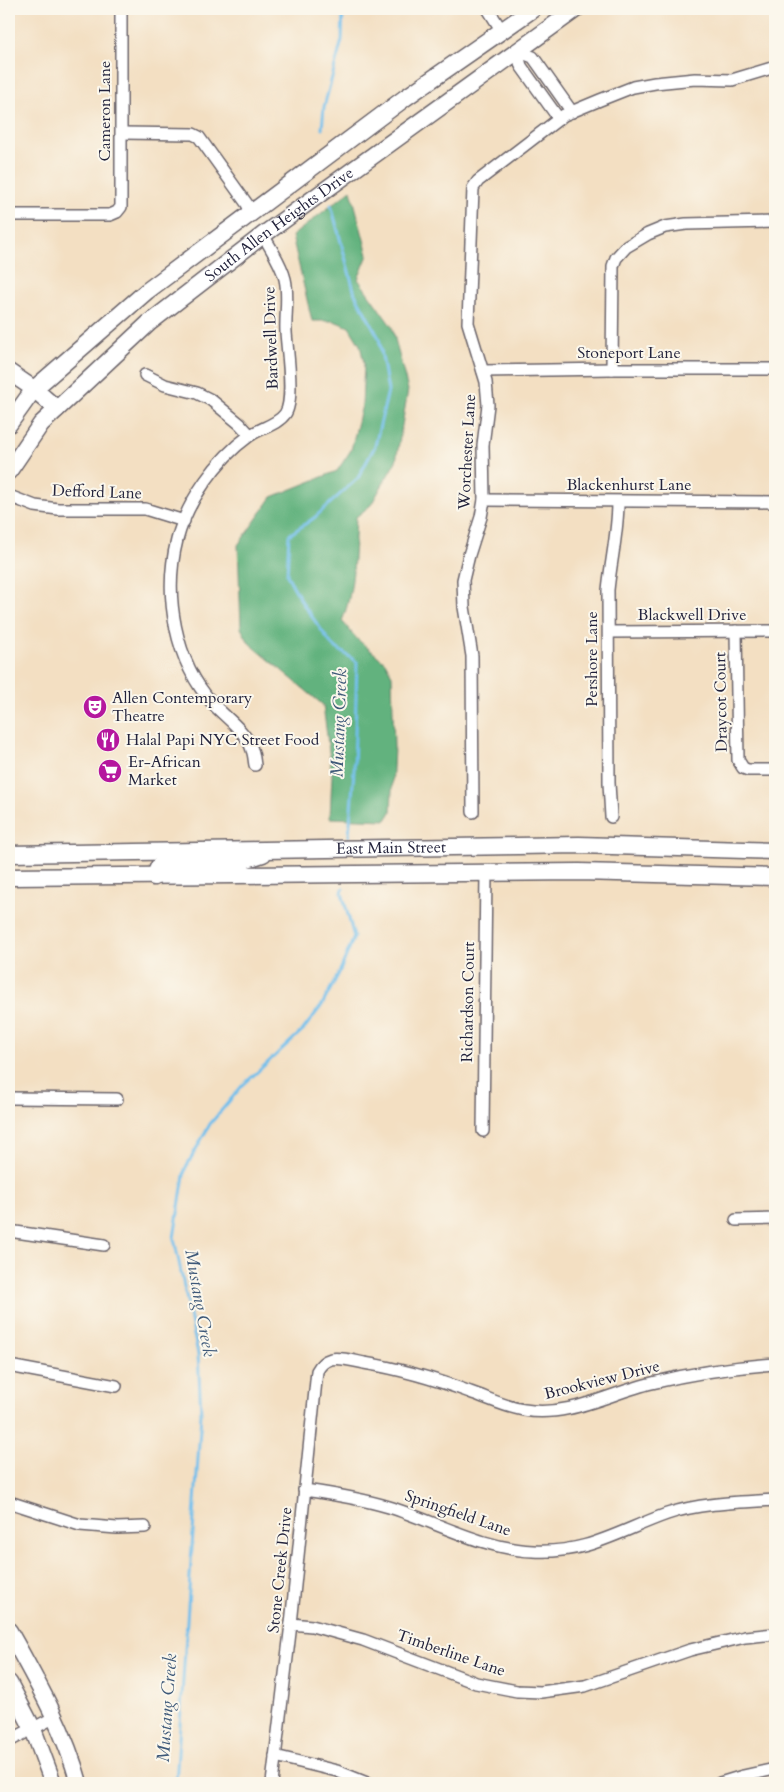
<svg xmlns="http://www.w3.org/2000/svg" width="784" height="1792" viewBox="0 0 784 1792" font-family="Cardo,serif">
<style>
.forest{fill:#62b27e;stroke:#426a5c}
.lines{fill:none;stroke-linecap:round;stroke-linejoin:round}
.stream{stroke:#72bfec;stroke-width:3}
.street-casing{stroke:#6b646a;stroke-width:14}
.secondary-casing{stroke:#6b646a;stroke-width:19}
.street{stroke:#fff;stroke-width:11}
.secondary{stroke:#fff;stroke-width:16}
.labels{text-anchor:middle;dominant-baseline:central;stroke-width:4;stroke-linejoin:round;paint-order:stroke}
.street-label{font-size:16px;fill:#22223b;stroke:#fbf7ec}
.poi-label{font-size:16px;fill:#22223b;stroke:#fbf7ec;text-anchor:start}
.water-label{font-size:18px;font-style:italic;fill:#3e5979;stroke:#fbf7ec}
</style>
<rect width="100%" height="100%" fill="#fbf7ec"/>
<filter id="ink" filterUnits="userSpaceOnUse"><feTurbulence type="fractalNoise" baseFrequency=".02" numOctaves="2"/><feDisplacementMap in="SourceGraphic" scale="10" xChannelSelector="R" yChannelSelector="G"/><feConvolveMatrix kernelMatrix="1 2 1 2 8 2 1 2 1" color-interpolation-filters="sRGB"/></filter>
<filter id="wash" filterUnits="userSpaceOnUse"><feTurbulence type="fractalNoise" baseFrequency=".0096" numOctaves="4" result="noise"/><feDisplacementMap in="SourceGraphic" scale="20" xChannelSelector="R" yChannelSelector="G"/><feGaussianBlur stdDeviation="1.12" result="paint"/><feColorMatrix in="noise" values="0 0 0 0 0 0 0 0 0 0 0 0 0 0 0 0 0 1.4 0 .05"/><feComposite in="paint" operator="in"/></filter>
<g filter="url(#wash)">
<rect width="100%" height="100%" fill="#f3dfc2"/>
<!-- forest -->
<path class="forest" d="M351,190L368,255L358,279L392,327L408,390L396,461L371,505L356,517C354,551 355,589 342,621L357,639L385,662L392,675L394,747L391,812L386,820L330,818L332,775L323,705L249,643L241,628L238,545L272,497L337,471L351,450L362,405L364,363L360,345L349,327L334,321H312L292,236Z"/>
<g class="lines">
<!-- stream -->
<g class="stream">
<polyline points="322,129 324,107 342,40 343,9"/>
<polyline points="331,205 355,294 379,338 388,391 375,446 358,478 314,518 289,535 287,575 303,604 332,645 357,662 354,770 349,836"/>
<polyline points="176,1783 201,1414 198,1354 174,1238 185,1169 210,1124 242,1086 303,1030 322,1005 339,973 354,937 342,893 343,888"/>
</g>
</g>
</g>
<g filter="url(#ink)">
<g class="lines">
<!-- street casing -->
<g class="street-casing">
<g id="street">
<polyline points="488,9 502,31"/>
<polyline points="517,51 533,57 572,112"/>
<polyline points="517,51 521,66 559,119"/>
<polyline points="122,133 193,134 199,137 247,204 251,213"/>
<polyline points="9,215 110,215 117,212 121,207 121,9"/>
<polyline points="612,369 613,266 616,258 626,247 648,234 665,227 686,224 775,222"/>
<polyline points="483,371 612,369 775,369"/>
<polyline points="145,375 165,385 197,393 211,400 240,424 250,435"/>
<polyline points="9,496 35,506 58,509 145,509 184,521"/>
<polyline points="484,500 775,502"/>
<polyline points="736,631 738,760 743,768 748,770 775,770"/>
<polyline points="609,632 775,631"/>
<path d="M255,765C254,760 254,754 252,750C247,732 226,718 213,704C175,662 163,595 177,540C187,501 217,459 249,436C260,428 277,425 285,414C295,400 287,350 286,332C285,314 289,296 285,279C281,263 271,249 263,235"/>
<polyline points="473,812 472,656 464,607 463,580 469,555 481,517 484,500 483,445 488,405 486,382 468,323 473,188 478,181 564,115 600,100 633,87 655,83 695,79 732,80 775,67"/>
<path d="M611,817L609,783L608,590C611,560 618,532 618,502"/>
<polyline points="9,1098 117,1099"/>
<polyline points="483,1131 486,873"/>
<polyline points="736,1220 775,1219"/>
<polyline points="9,1231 104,1245"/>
<polyline points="9,1366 116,1386"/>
<path d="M304,1490C333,1494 362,1499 389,1507C437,1522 483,1549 533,1551C587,1554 619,1531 667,1514C699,1503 741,1502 775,1500"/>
<polyline points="9,1502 80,1525 117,1528 145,1527"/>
<polyline points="291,1624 312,1626 363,1640 476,1683 517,1691 541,1692 585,1686 690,1650 745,1637 775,1634"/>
<polyline points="9,1741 55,1717"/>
<polyline points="275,1756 337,1771 367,1783"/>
<path d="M272,1783L291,1624L317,1371C320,1365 324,1361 331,1359C340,1357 354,1361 364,1363C401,1369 435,1379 470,1392C488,1398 505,1407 524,1410C568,1418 610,1393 652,1383C692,1373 734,1367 775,1364"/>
<polyline points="720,1783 743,1776 775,1769"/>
</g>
</g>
<!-- secondary casing -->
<g class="secondary-casing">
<g id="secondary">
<polyline points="9,372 34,389 57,409"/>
<polyline points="9,424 34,389 147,291 405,98 533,9"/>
<path id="s1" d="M9,471L41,424L149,323L263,235L576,9"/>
<path id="s2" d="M9,854L579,845L775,851"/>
<polyline points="9,877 579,872 775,877"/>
<polyline points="154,877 159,866 167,864 235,863 263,854"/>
<path d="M9,1631C36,1680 64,1728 79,1783"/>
<polyline points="9,1683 33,1729 53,1783"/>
</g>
</g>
<!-- street -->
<use href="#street" class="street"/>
<!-- secondary -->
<use href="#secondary" class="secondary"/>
</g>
</g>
<!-- icons -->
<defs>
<g id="theatre-disc" transform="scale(1.25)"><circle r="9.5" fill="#b5179e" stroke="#fbf7ec"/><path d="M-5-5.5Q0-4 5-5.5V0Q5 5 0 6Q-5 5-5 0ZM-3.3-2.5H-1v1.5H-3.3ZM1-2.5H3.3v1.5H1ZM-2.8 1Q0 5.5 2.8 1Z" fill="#fff"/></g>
<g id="restaurant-disc" transform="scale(1.25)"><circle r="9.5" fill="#b5179e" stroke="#fbf7ec"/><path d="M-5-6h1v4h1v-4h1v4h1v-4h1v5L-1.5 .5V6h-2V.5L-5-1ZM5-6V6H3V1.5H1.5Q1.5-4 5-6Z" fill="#fff"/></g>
<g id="supermarket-disc" transform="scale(1.25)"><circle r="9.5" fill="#b5179e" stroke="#fbf7ec"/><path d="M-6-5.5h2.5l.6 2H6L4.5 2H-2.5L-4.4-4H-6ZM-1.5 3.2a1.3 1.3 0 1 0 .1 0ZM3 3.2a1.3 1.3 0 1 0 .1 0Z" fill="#fff"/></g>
</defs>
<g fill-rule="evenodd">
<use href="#theatre-disc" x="95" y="707"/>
<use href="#restaurant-disc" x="108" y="740"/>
<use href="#supermarket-disc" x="110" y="771"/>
</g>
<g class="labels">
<!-- street labels -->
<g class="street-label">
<text transform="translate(105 111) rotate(-90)">Cameron Lane</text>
<text stroke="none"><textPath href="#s1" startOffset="368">South Allen Heights Drive</textPath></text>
<text transform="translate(271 338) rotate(-92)">Bardwell Drive</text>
<text x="629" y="353">Stoneport Lane</text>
<text transform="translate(467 452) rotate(-87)">Worchester Lane</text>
<text x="629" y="485">Blackenhurst Lane</text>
<text transform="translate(97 492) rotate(2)">Defford Lane</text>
<text x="692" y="615">Blackwell Drive</text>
<text transform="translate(592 659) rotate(-90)">Pershore Lane</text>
<text transform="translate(721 702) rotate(-91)">Draycot Court</text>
<text stroke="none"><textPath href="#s2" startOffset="382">East Main Street</textPath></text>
<text transform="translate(468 1002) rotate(-89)">Richardson Court</text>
<text transform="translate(602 1380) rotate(-14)">Brookview Drive</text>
<text transform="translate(458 1513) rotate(19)">Springfield Lane</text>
<text transform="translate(280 1570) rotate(-84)">Stone Creek Drive</text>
<text transform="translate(451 1653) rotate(19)">Timberline Lane</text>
</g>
<!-- poi labels -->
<g class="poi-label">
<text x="112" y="698">Allen Contemporary<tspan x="112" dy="18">Theatre</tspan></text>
<text x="126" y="740">Halal Papi NYC Street Food</text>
<text x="128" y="762">Er-African<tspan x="128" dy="18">Market</tspan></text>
</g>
<!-- water labels -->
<g class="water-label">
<text transform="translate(339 723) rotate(-88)">Mustang Creek</text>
<text transform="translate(200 1303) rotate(80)">Mustang Creek</text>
<text transform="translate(167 1708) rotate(-86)">Mustang Creek</text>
</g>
</g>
<!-- margin -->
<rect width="784" height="1792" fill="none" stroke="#fbf7ec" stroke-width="30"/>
</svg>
